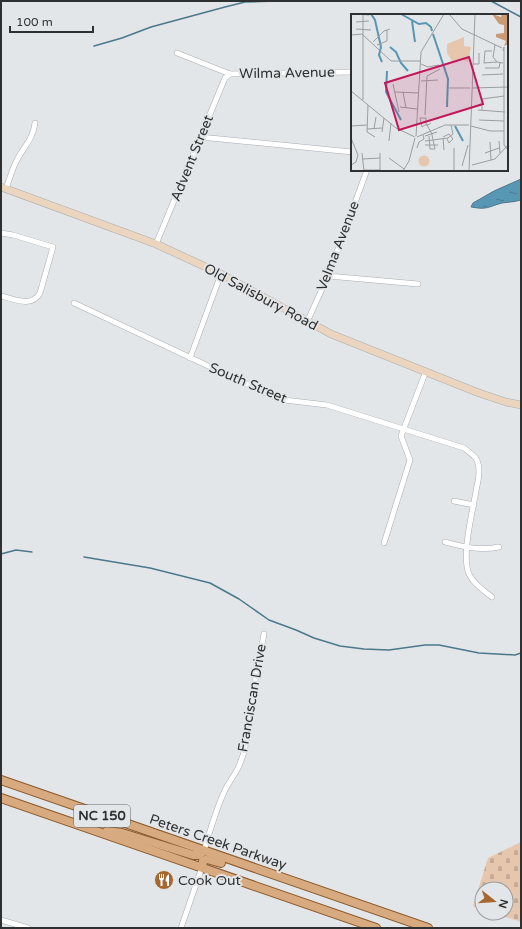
<svg xmlns="http://www.w3.org/2000/svg" width="522" height="929" viewBox="0 0 522 929" font-family="'Varela Round',sans-serif">
<style>
.cemetery{fill:url(#cemetery-stones)}
.water{fill:url(#water-ripples);stroke:#4c788c}
.lines{fill:none;stroke-linecap:round;stroke-linejoin:round}
.stream{stroke:#4c788c;stroke-width:1.5}
.minor-casing{stroke:#aaadae;stroke-width:6}
.secondary-casing{stroke:#aaadae;stroke-width:8}
.primary-casing{stroke:#8c5b2c;stroke-width:10}
.minor{stroke:#fff;stroke-width:5}
.secondary{stroke:#ecd5bf;stroke-width:7}
.primary{stroke:#d8aa7f;stroke-width:8}
.labels{text-anchor:middle;dominant-baseline:central;stroke-width:4;stroke-linejoin:round;paint-order:stroke}
.shield{fill:#e3e6e8;stroke:#656768;stroke-width:1}
.shield-label{font-size:13px;font-weight:bold;fill:#2f3031}
.street-label{font-size:14px;fill:#2f3031;stroke:#e3e6e8}
.poi-label{font-size:14px;fill:#2f3031;stroke:#e3e6e8;text-anchor:start}
.inset-river{fill:none;stroke:#5897b3;stroke-width:2}
.inset-road{fill:none;stroke:#9b9d9f;stroke-width:1}
.view{fill:#c2185b;fill-opacity:0.15;stroke:#c2185b;stroke-width:2}
.inset-edge{fill:none;stroke:#2f3031;stroke-width:2}
</style>
<defs>
<pattern id="cemetery-stones" width="16" height="16" patternUnits="userSpaceOnUse"><rect width="16" height="16" fill="#e6c6ad"/><path d="M2 7V4a2 2 0 0 1 4 0v3zM10 15v-3a2 2 0 0 1 4 0v3z" fill="#c6aa95"/></pattern>
<pattern id="water-ripples" width="26" height="14" patternUnits="userSpaceOnUse"><rect width="26" height="14" fill="#5897b3"/><path d="M2 4q2-2 4 0t4 0M15 11q2-2 4 0t4 0" fill="none" stroke="#497c92"/></pattern>
</defs>
<rect width="100%" height="100%" fill="#e3e6e8"/>
<!-- cemetery -->
<polygon class="cemetery" points="521,842 521,922 493,913 506,913 506,889 482,889 482,909 473,906 488,858"/>
<!-- water -->
<path class="water" d="M521,179V200C514,202 509,202 502,203C487,207 488,210 471,207L473,203L494,191Z"/>
<g class="lines">
<!-- stream -->
<g class="stream">
<polyline points="491,1 521,17"/>
<polyline points="94,46 122,38 151,27 225,7 245,2 276,1"/>
<polyline points="1,554 16,550 32,552"/>
<polyline points="84,557 150,568 210,583 239,599 269,620 296,630 314,638 340,646 364,649 389,650 425,645 439,645 479,653 515,655 521,653"/>
</g>
<!-- minor casing -->
<g class="minor-casing">
<g id="minor">
<polyline points="177,53 230,74 352,72"/>
<polyline points="200,137 352,152"/>
<path d="M6,189C9,180 12,170 16,162C23,147 33,140 35,123"/>
<path d="M1,233L13,235L53,247L40,293C32,308 14,299 1,296"/>
<polyline points="156,244 225,78 230,74"/>
<polyline points="328,276 418,284"/>
<path d="M74,303L274,397L284,400L327,405L464,448C469,452 474,455 477,460C481,470 478,481 476,491C473,510 460,559 470,576C475,585 484,591 492,597"/>
<polyline points="307,322 328,276 367,170"/>
<polyline points="190,358 221,274"/>
<polyline points="454,501 474,505"/>
<path d="M445,542C464,547 479,551 499,547"/>
<polyline points="384,543 410,460 401,436 426,371"/>
<path d="M204,851C210,831 216,809 225,790C229,782 234,776 238,768C246,752 248,735 248,717L264,634"/>
<polyline points="1,920 28,928"/>
<polyline points="181,928 202,867"/>
</g>
</g>
<!-- secondary casing -->
<g class="secondary-casing">
<polyline id="secondary" points="1,187 156,244 221,274 331,334 479,393 506,402 521,405"/>
</g>
<!-- primary casing -->
<g class="primary-casing">
<g id="primary">
<polyline points="1,780 428,928"/>
<polyline points="1,798 376,928"/>
<polyline points="107,831 122,833 193,855 199,855 204,851"/>
<polyline points="202,867 203,861 207,859 221,863"/>
</g>
</g>
<!-- minor -->
<use href="#minor" class="minor"/>
<!-- secondary -->
<use href="#secondary" class="secondary"/>
<!-- primary -->
<use href="#primary" class="primary"/>
</g>
<!-- icons -->
<defs>
<g id="restaurant-disc" transform="scale(1)"><circle r="9.5" fill="#a6672e" stroke="#e3e6e8"/><path d="M-5-6h1v4h1v-4h1v4h1v-4h1v5L-1.5 .5V6h-2V.5L-5-1ZM5-6V6H3V1.5H1.5Q1.5-4 5-6Z" fill="#fff"/></g>
</defs>
<g fill-rule="evenodd">
<use href="#restaurant-disc" x="164" y="880"/>
</g>
<g class="labels">
<!-- shield labels -->
<rect class="shield" x="74" y="805" width="56" height="22" rx="3"/>
<g class="shield-label">
<text x="102" y="816">NC 150</text>
</g>
<!-- street labels -->
<g class="street-label">
<text transform="translate(287 73) rotate(-1)">Wilma Avenue</text>
<text transform="translate(192 158) rotate(-68)">Advent Street</text>
<text transform="translate(338 246) rotate(-69)">Velma Avenue</text>
<text transform="translate(261 297) rotate(28)">Old Salisbury Road</text>
<text transform="translate(248 383) rotate(23)">South Street</text>
<text transform="translate(252 698) rotate(-80)">Franciscan Drive</text>
<text transform="translate(218 842) rotate(19)">Peters Creek Parkway</text>
</g>
<!-- poi labels -->
<g class="poi-label">
<text x="178" y="880">Cook Out</text>
</g>
</g>
<!-- overview -->
<g transform="translate(351 14)">
<rect width="157" height="157" fill="#e3e6e8"/>
<path d="M67.5 147a5.5 5.5 0 1 1 11 0a5.5 5.5 0 1 1-11 0Z" fill="#e6c6ad"/>
<path d="M141,0L150,3L151,0H157V30L153,32L155,27L145,23V20L153,19V11L148,10Z" fill="#ca9a74"/>
<path d="M113,23V32L120,33L117,48L109,45L101,47L96,39V30Z" fill="#e6c6ad"/>
<path class="inset-river" d="M20,0L24,6L30,33L28,41L31,48M50,0L68,10L75,9L80,13L81,17M61,7L64,28M82,20L97,65L96,93M39,33L45,38L50,49L57,57M36,57L35,78L50,106M104,112L112,127"/>
<path class="inset-road" d="M6,0L18,1M98,0L111,15L151,34M12,1V86M5,8L18,7M5,15L20,16M0,21L12,20M12,21L40,47H69M22,28L33,17L39,15M26,31L36,27V16M144,31L142,43L146,48L152,49M141,37H134L133,49L146,48M152,37L153,33V131L157,136V147M70,50L77,53L88,51M122,50H128V39M134,54H148L149,49M131,61L152,60M70,67L87,66M42,70L48,98M98,74H119M121,74L157,73M0,77L45,114L64,123M44,78L68,79M52,78L55,94M17,91L16,118L24,123M49,93L66,95M127,96L154,98M131,96V85L153,82M74,101L76,62L89,55M128,106L153,107M80,109L77,111H74L71,113L69,104H75V110H76V111L77,113L81,120V121M0,112L16,111M120,112L139,117H153M16,115L31,114M23,115L25,103M31,118L33,104M65,122L70,38L93,0M74,122L86,118M78,122L79,135H84L81,121M66,123L94,111H118M92,123L98,120L102,125L98,129L96,125M0,124L7,141L5,148L0,151M92,124L93,136M38,127L40,109M74,127L97,124L102,120L100,111M148,127L149,139M139,128L140,146M74,131H87M66,134L68,128L73,125L72,121M11,139L13,157M134,139L148,134M38,144L53,155M11,145L29,144M121,151L144,145L157,131M111,152L117,131M13,156H29M103,156V134M29,157V139M52,157L58,147L64,124M118,157L124,0"/>
<path class="view" d="M118,43L132,90L48,116L34,69Z"/>
<rect width="157" height="157" class="inset-edge"/>
</g>
<!-- border -->
<rect width="522" height="929" fill="none" stroke="#2f3031" stroke-width="4"/>
<!-- north arrow -->
<g transform="translate(494 901) rotate(107)"><circle r="19" fill="#e3e6e8" stroke="#9b9d9f"/>
<path d="M0-3L7 15L0 10L-7 15Z" fill="#a6672e"/>
<text y="-6" font-size="11" font-weight="bold" text-anchor="middle" fill="#2f3031">N</text>
</g>
<!-- scale -->
<path d="M10 26v6h83v-6" fill="none" stroke="#2f3031" stroke-width="2"/>
<text x="16" y="26" font-size="12" fill="#2f3031" stroke="#e3e6e8" stroke-width="3" paint-order="stroke">100 m</text>
</svg>
